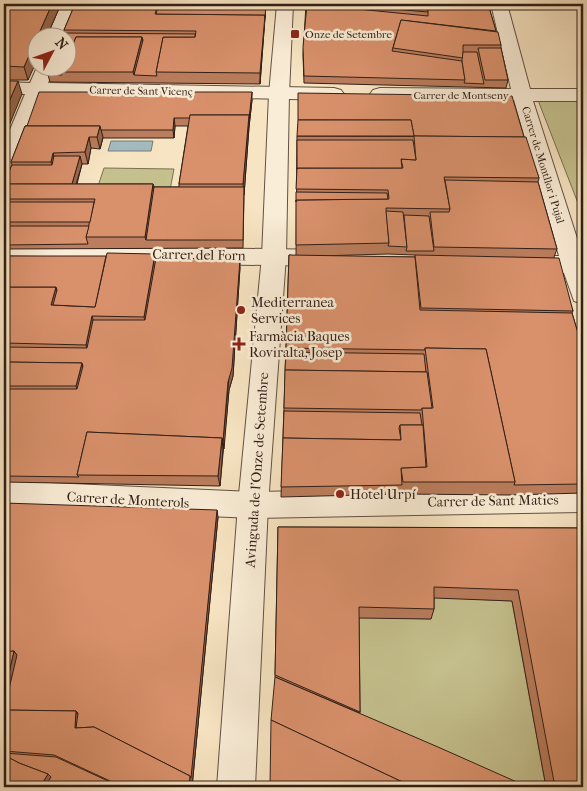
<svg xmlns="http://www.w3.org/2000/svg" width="587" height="791" viewBox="0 0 587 791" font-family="'IM FELL French Canon',serif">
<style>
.green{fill:#c5c18e;stroke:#7b7052}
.water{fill:#a3bbbf;stroke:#757c7c}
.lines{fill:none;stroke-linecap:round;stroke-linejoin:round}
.minor-casing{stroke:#625042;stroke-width:2}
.tertiary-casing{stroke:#625042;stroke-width:2}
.minor{fill:#faedd7;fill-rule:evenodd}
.tertiary{fill:#faedd7;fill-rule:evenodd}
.wall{fill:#bb7d5d;stroke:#311e17;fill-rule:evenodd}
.shaded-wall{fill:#98664c;stroke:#311e17}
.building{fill:#d9916c;stroke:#311e17}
.poi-dot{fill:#8f2418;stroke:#faedd7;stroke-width:2}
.labels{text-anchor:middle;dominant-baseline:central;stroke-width:5;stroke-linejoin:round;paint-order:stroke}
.far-poi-label{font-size:11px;fill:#311e17;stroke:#faedd7;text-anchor:start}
.far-street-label{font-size:11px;fill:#311e17;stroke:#faedd7}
.street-label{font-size:14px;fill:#311e17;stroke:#faedd7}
.poi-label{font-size:14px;fill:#311e17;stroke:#faedd7;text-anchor:start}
</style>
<rect width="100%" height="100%" fill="#f7e4c2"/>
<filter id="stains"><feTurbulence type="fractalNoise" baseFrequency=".004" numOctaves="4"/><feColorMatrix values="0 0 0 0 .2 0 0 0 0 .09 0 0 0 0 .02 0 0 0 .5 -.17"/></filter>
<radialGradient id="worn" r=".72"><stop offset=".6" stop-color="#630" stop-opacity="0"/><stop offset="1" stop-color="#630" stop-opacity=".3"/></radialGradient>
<!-- green -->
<g class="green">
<polygon points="536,95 583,97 583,216"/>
<polygon points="104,168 174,169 170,190 97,189"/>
<polygon points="430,597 512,601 546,787 511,787 358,720 357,617 431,619"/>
</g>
<!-- water -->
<polygon class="water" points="111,141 153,141 151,151 108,151"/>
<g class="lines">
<!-- minor casing -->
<g class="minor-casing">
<g id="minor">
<polygon points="61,4 77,4 65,38 47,38"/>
<polygon points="491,4 507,4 530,89 583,89 583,101 533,101 583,257 583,304 574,301 564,273 525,272 517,270 513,264 517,258 525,256 559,256 514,100 380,100 373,98 370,94 373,90 380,88 511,89"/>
<polygon points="38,65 38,68 54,68 48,83 334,88 341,90 344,94 341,98 334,100 44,94 15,169 12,174 4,175 4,144 25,94 4,94 4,82 30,83"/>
<polygon points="4,245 327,250 335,252 339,258 335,264 327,266 4,261"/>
<polygon points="4,481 253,492 583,486 583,512 253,518 4,507"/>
</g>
</g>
<!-- tertiary casing -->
<g class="tertiary-casing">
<polygon id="tertiary" points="277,4 293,4 289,94 286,256 268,505 255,787 217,787 238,505 262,256 269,94"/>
</g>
<!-- minor -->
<use href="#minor" class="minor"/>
<!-- tertiary -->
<use href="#tertiary" class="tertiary"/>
</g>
<!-- wall -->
<g class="wall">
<polygon points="4,4 61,4 46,38 38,38 28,80 4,80"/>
<polygon points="75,4 266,4 260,84 50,82 48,75 64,33 64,30"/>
<polygon points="306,4 488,4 496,31 501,45 501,48 508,80 506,88 304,83 303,55"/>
<path d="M252,100L249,127L244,195L243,248L4,249V182L12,165L11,162L25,126ZM175,126H188L179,184V187H154L153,184H77L82,164H88L91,148L100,149L103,138H174Z"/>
<path d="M297,136L524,137L539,178L538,182L557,249L554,257L573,311L572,313L583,350V493L510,495L400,494L281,497L289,255L296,256ZM388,254L415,255V257L317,256Z"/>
<polygon points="4,256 156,258 240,267 233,376 229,390 220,486 4,482"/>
<polygon points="4,503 218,517 192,787 4,787"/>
<polygon points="278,527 583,528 583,787 546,787 512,601 434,598 434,609 431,619 359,618 360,713 275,677"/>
</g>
<!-- shaded-wall -->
<g class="shaded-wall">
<polygon points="52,4 61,4 46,38 38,38 38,58 28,80 24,67"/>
<polygon points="266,4 260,84 260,73"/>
<polygon points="142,37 144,48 134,75 133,72"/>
<polygon points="18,81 22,94 4,138 4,113"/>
<polygon points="252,92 252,100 249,127 244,195 243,184 249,115"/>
<polygon points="174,118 175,126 174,138 173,130"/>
<polygon points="100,126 103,137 100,149 97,137"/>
<polygon points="89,137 91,148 88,164 85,152"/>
<polygon points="53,153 56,164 54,173 51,162"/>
<polygon points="80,156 82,164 73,195 71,187"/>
<polygon points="153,184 155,195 146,240 145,237"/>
<polygon points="155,254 157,266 147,328 144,317"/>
<polygon points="240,259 240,267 233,376 229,390 224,449 223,441"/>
<polygon points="56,287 59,298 57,309 51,305"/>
<polygon points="92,316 95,327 89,356 86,345"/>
<polygon points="82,363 85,374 79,397 76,386"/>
<polygon points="222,438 223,449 220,486 218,476"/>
<polygon points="217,510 218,517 192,787 189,787"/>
<polygon points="14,651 21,660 4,712 4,694"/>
<polygon points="76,711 81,718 80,730 75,728"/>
<polygon points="48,774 55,781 51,787 40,787"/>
</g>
<!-- building -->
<g class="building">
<polygon points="4,4 52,4 24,67 4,66"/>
<polygon points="75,4 171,4 158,4 155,14 265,15 260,73 156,72 163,37 195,37 196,31 64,30"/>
<polygon points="172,4 266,4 265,18 265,15 156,14 158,7 172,7"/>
<polygon points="307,4 428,16 428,12 426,4 488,4 496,31 401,20 392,51 462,61 465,80 304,76 303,47"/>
<polygon points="336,4 426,4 428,12"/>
<polygon points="401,20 498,32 501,45 463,45 463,58 393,48"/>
<polygon points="64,33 195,34 195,37 163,37 156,72 157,76 134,75 143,40 142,37 76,37 68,57 68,38 62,38"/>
<polygon points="76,37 142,37 133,72 62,72 63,68 68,68 68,57"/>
<polygon points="478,48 501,48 508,80 485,80"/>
<polygon points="463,52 477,52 484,84 464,83 465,80 462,61"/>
<polygon points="50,68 63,68 62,72 62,75 48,75"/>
<polygon points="4,81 18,81 4,113"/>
<polygon points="39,92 252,92 249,119 249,115 190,115 190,118 174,118 173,130 101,130 100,126 27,126"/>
<polygon points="298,93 512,96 524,137 414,136 411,120 298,120"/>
<polygon points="190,115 249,115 243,184 179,184"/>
<polygon points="298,120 411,120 414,136 526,137 539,178 444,177 450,209 386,208 389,243 296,245 296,200 389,199 388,190 296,189 297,168 403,168 401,159 416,160 414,136 297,136"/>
<polygon points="25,126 100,126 97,137 89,137 85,152 53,153 51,162 11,162"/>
<polygon points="297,140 413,140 416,160 401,159 402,168 297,168 297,169"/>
<polygon points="54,156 80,156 72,184 4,184 4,182 12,165 52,165"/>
<polygon points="445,180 538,182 557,249 434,247 430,212 449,212 450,209"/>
<polygon points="4,184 153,184 145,237 86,237 95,199 4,199"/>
<polygon points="154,187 244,187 243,240 146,240"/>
<polygon points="296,192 387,193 388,199 296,200 296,202"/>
<polygon points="4,202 94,202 90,222 4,222"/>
<polygon points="386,211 403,212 407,247 388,246 389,243"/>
<polygon points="404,215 429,216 434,251 406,251 407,247"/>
<polygon points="4,226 89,226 86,237 88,244 4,245"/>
<polygon points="107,253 155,254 144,317 92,316 86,345 4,343 4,287 56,287 51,305 95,307"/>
<polygon points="289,255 415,257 420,310 572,313 583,350 583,484 514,485 515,482 486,349 425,348 425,350 286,348"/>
<polygon points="415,255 559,258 573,311 421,308"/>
<polygon points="4,256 106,256 95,307 53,305 57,290 56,287 4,287"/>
<polygon points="156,258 240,259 232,368 228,382 223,441 222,438 87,432 77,475 79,477 4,476 4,389 77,389 83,366 82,363 4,362 4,347 87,348 93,320 145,320"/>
<polygon points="425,348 486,349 515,482 403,482 401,468 427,467 422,408 433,408"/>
<polygon points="286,352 424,354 426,372 285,370"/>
<polygon points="4,362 82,363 76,386 4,386"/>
<polygon points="285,370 427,372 432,408 422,408 421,410 284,408"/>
<polygon points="284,411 420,413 422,425 400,425 399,428 401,440 283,438"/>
<polygon points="400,425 423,425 426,467 401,468 402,485 281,487 283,438 401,440"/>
<polygon points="87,432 222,438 218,476 77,475"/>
<polygon points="4,503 217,510 191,778 190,776 94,727 76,728 78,713 76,711 4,710 17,655 14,651 4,652"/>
<polygon points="278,527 583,528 583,787 555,787 518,590 434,587 434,609 359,607 360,712 275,675"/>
<polygon points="14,651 4,694 4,652"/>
<polygon points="275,677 438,747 528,787 413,787 271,720"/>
<polygon points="4,710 76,711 75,728 94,727 190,776 189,787 123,787 54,755 4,751"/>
<polygon points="271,720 413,787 270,787"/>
<polygon points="4,753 56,757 121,787 45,787 51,777 48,774 19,763 4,755"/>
<polygon points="4,755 19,763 48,774 40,787 4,787"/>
</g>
<!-- markers -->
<g class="poi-dot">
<rect x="290" y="29" width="10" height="10" rx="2.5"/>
<circle cx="241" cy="310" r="5"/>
<path d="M236.5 336.5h5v5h5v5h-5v5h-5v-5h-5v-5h5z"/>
<circle cx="340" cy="494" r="5"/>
</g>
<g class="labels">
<!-- far-poi labels -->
<g class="far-poi-label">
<text x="305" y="34">Onze de Setembre</text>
</g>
<!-- far-street labels -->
<g class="far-street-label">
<text transform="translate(141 91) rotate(1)">Carrer de Sant Vicenç</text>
<text x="461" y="95">Carrer de Montseny</text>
<text transform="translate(543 165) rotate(73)">Carrer de Montllor i Pujal</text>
</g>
<!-- street labels -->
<g class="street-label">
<text transform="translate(199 255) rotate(1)">Carrer del Forn</text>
<text transform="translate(257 470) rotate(-86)">Avinguda de l'Onze de Setembre</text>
<text transform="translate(128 500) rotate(3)">Carrer de Monterols</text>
<text transform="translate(493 501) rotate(-1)">Carrer de Sant Maties</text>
</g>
<!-- poi labels -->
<g class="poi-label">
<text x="251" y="302">Mediterranea<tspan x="251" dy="16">Services</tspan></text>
<text x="249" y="336">Farmàcia Baques<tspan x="249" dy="16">Roviralta, Josep</tspan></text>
<text x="350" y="494">Hotel Urpí</text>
</g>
</g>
<!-- margin -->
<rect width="587" height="791" fill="none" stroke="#f7e4c2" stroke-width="20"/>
<rect x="5" y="5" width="577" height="781" fill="none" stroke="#311e17" stroke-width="2.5"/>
<rect x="10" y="10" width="567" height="771" fill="none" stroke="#311e17"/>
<!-- north arrow -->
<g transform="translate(52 52) rotate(49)"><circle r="24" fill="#faedd7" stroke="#aa9a8a"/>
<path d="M0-4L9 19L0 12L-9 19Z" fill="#8f2418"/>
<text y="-8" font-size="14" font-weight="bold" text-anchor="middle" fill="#311e17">N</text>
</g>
<rect width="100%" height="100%" filter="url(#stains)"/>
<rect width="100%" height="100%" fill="url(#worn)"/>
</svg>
